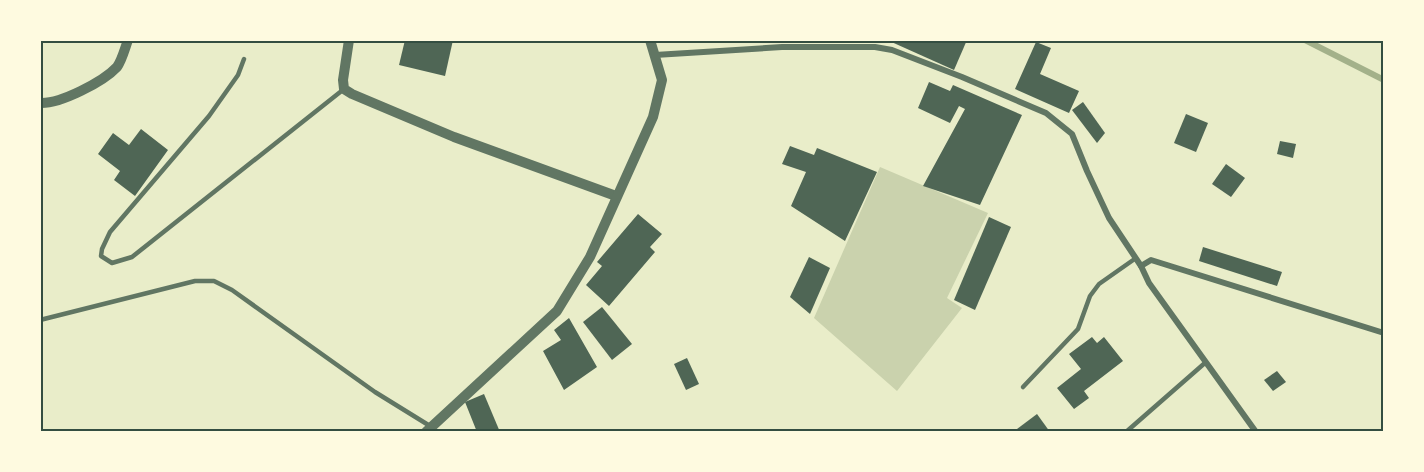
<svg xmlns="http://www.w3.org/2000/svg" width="1424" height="472" viewBox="0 0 1424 472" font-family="'PT Sans Narrow',sans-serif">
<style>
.green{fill:#cad2ad}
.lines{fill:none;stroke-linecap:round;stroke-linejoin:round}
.stream{stroke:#a3b18a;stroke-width:6}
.building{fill:#4f6655}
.service{stroke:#617663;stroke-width:4.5}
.minor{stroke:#617663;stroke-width:6}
.tertiary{stroke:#617663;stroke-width:10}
.neatline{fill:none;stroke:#344e41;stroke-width:2}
</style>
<rect width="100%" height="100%" fill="#e9edc9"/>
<!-- green -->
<polygon class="green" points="880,167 988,213 947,298 962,308 897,391 814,318"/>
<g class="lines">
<!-- stream -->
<polyline class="stream" points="1305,40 1384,80"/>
</g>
<!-- building -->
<g class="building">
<polygon points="405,40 453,40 445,76 399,65"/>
<polygon points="887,40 967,40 954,70"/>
<polygon points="1036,42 1051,48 1040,74 1079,91 1069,113 1015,89"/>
<polygon points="929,82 950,91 953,85 1022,115 980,205 923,186 965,109 959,106 950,123 918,108"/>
<polygon points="1083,102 1105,133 1097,143 1072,110"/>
<polygon points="1186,114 1208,123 1196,152 1174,143"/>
<polygon points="141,129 168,150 135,196 114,180 120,171 98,154 113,133 129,145"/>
<polygon points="1280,141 1296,144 1293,158 1277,154"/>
<polygon points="790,146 814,155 817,148 877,172 845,241 791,206 806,172 782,164"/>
<polygon points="1226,164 1245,178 1231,197 1212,184"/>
<polygon points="638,214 662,234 650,247 655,252 609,306 586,285 602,266 597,262"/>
<polygon points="989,217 1011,227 975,310 954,300"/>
<polygon points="1203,247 1282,272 1277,286 1199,261"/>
<polygon points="809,257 830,268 810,314 790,297"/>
<polygon points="602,307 632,344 612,360 583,322"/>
<polygon points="569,318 597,367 564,390 543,351 561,340 554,330"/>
<polygon points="1092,337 1097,343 1104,337 1123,361 1084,391 1089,398 1074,409 1057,388 1081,369 1069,354"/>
<polygon points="687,358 699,384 686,390 674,364"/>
<polygon points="1277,371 1286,382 1273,391 1264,380"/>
<polygon points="484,394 500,432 477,432 465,402"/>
<polygon points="1037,414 1050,432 1013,432"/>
</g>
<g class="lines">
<!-- service -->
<g class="service">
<polyline points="244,59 238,75 209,116 110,232 102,249 101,256 112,263 132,257 344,89"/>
<polyline points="40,320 195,281 214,281 232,290 375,392 430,426"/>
<polyline points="1023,387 1078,329 1090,296 1099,284 1136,258"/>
<polyline points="1126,432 1206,362"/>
</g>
<!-- minor -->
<g class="minor">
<polyline points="655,55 782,47 875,47 892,50 962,77 1046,113 1072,134 1087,171 1109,218 1141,266 1149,283 1256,432"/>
<polyline points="1141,266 1151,260 1384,333"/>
</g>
<!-- tertiary -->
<g class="tertiary">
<polyline points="349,40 343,80 344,89 352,94 454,137 616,196"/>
<path d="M40,103C60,104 103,82 117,67C122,60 125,48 128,40"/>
<polyline points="426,432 557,311 590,257 653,117 662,80 650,40"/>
</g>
</g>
<!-- border -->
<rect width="1424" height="472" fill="none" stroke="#fefae0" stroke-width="84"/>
<rect x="42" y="42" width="1340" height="388" class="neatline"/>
</svg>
